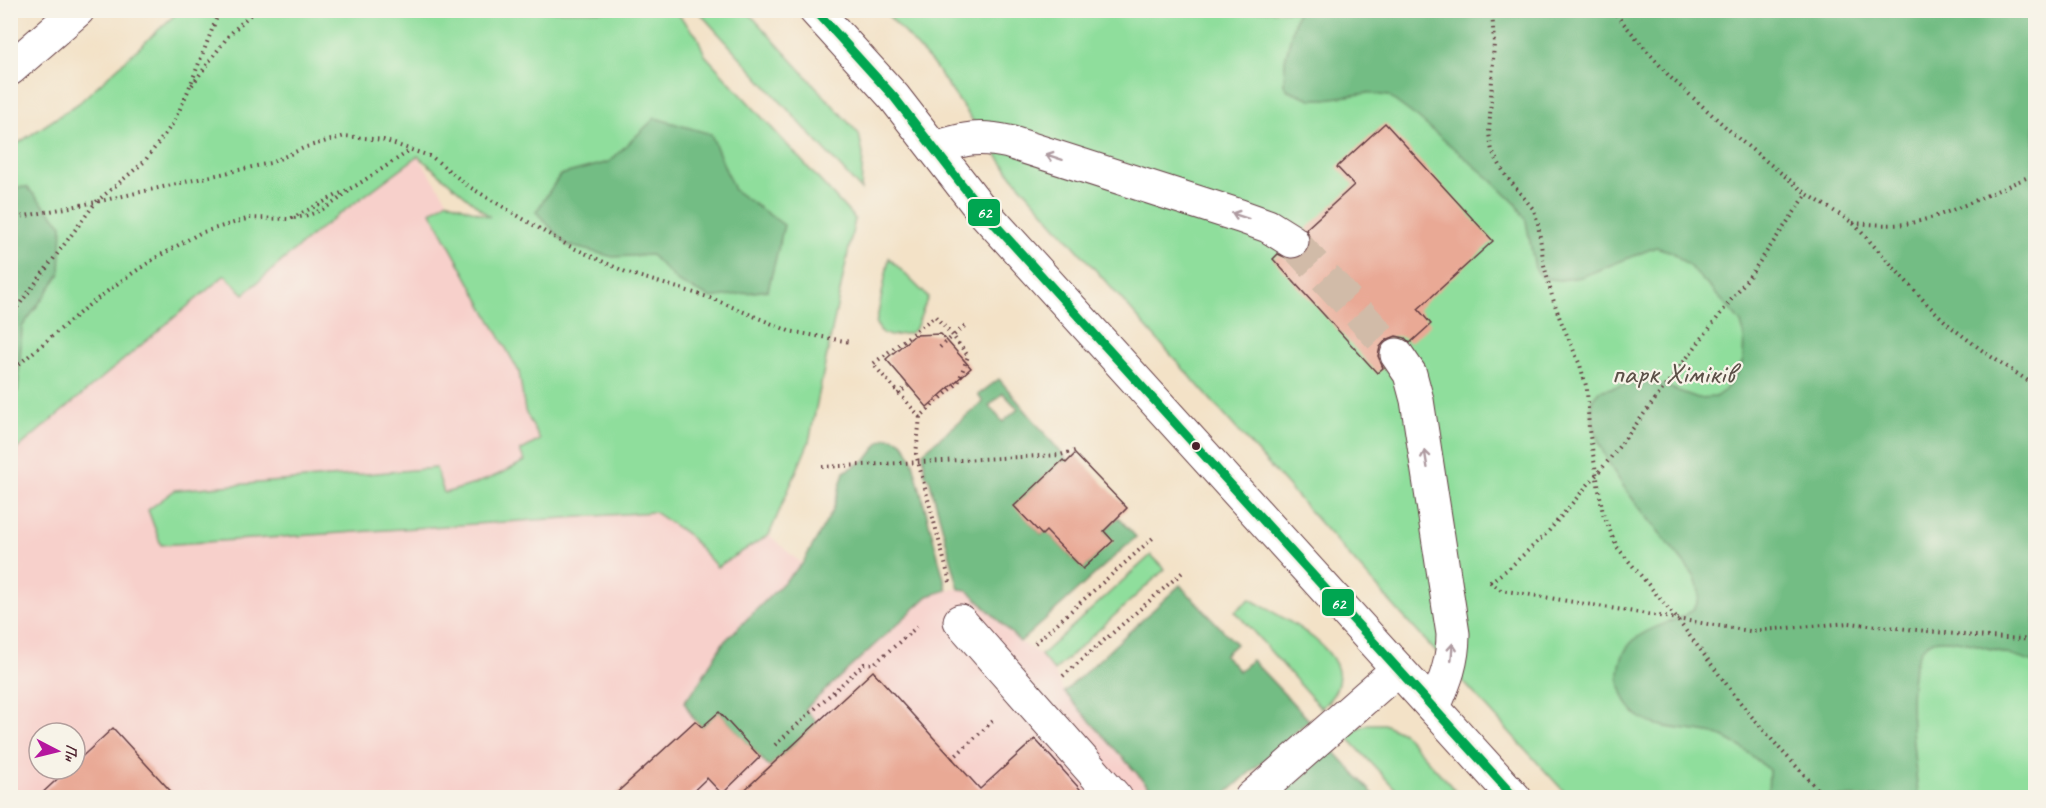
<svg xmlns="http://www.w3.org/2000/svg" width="2046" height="808" viewBox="0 0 2046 808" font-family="Caveat,sans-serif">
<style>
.built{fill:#f7d0cb;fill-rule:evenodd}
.green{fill:#8fde9c;stroke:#6c7e64;stroke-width:1.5}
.forest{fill:#73bd84;stroke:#5e6e58;stroke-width:1.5;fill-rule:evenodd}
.building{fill:#e9a995}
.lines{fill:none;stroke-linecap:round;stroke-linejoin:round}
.minor-tunnel{stroke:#d1bba8;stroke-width:33;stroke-dasharray:33 16;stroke-linecap:butt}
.minor-casing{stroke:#633c42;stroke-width:35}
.major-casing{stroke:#633c42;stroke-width:35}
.path{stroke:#633c42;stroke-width:4;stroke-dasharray:1.5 4.5;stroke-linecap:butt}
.minor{stroke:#fff;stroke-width:33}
.major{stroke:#fff;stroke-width:33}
.bus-1-casing{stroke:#f7f3e8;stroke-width:14}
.bus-1{stroke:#00a651;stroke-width:9}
.oneway{stroke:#ae9aa0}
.bus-dot{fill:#4a1f2b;stroke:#f7f3e8;stroke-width:2}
.labels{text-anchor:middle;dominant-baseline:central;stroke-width:4.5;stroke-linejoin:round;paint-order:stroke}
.park-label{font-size:30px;fill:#5b4f47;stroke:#f7f3e8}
.line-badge{stroke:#f7f3e8;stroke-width:2}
.badge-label{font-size:16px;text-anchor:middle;font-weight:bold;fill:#fff}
</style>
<rect width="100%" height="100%" fill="#f7f3e8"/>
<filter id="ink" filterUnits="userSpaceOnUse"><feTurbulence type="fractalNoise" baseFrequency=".0167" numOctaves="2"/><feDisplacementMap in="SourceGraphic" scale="12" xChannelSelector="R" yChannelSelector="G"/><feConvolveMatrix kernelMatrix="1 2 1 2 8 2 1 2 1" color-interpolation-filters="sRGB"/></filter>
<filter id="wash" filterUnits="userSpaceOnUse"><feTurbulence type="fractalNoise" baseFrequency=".008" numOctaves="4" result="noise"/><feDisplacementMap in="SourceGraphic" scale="24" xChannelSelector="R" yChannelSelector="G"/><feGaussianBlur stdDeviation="1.35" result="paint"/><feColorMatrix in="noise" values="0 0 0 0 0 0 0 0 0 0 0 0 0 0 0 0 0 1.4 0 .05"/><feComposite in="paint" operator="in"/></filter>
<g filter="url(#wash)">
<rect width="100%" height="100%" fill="#f3e2c7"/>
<!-- built -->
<path class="built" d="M418,156L654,512L752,507L769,535L802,564L876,643L928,596L952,589L967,590L974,596L1020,642L1041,655L1054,671L1064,692L1158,797L11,798V397L195,242L244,294L317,231ZM39,733H75V769H39Z"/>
<!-- green -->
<g class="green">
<path d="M179,11H675L697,36L705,55L855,219L809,442L769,535L717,567L687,534L654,512L161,545L148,510L175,490L436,468L444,493C475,485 497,477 525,461L520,451L540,440L525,411L519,372L431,212L447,201L490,217L418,156L317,231L244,294L225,275L11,454V148L79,103Z"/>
<polygon points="698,11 747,11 859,134 863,154 861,190"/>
<polygon points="884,11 2035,11 2035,797 1569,797 1402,615 1012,176 932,63"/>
<polygon points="889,258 928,297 916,328 910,333 890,336 882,333 876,324"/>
<polygon points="1151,555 1165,569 1054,671 1041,655"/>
<path d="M1250,599C1285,620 1377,660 1321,708L1235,611Z"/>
<polygon points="1368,724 1384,724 1403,733 1461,797 1403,797 1347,737 1356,729"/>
</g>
<!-- forest -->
<g class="forest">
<path d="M1297,11H2035V663C2010,656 1959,635 1933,641C1896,650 1917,768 1918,797H1768L1769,770C1755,758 1738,743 1720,736C1689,725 1639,736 1624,697C1621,690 1618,683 1619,675C1621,613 1699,632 1699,594C1699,588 1696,581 1694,576C1661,530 1585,459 1592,399L1599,391L1634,382L1662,385L1698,398L1715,397L1725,390L1738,372L1743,360L1744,334L1741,323L1728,307L1690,267L1672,252L1656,247L1581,277L1560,280L1542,278L1535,268L1526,221L1517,205L1490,179L1418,118L1388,96L1368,93L1326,99H1311L1288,90L1284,85L1285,60Z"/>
<polygon points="655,118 711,134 734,190 784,225 768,290 711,298 678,282 651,255 613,257 567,245 536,212 560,175 609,162"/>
<polygon points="27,187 62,225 60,274 22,327 18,391 11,397 11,188"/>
<path d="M999,379L1068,461L1053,475L1050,472L1015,506L1042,535L1046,531L1083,569L1112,541L1104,531L1118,517L1136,537L1020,642L974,596L967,590L959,589L929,478L925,475L923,452L983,402L978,395ZM1003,393L1018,409L1003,422L989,406Z"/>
<path d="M886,438C902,437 905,444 912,459L947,590L928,596L805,709L817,723L769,767L719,712L702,727L695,721L684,702L697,686L723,643L802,564L833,510L844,472L867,459L879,443Z"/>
<polygon points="1180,585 1236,644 1224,655 1239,671 1252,660 1309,720 1222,797 1158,797 1064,692"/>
<polygon points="1333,750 1376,797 1279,797 1332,750"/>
</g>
<g id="blocks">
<!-- building -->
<g class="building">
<polygon points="1385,123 1493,241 1418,309 1431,324 1410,343 1405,338 1396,336 1386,340 1380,347 1378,356 1383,368 1377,373 1273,259 1278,254 1291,260 1300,258 1308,251 1311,241 1306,229 1354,185 1337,167"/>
<polygon points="941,334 971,368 927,407 886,359 915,335"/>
<polygon points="1075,454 1127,508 1104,531 1113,541 1083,569 1046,531 1042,535 1014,506 1063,460 1066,463"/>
<polygon points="873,671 980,789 1035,739 1088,798 736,798"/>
<polygon points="719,712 760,757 722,794 707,778 686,798 611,798 695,721 702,727"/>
<polygon points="113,728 177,798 37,798 68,769 75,769 75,763"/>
</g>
</g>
</g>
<g filter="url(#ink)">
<use href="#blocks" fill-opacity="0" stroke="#633c42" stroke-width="1.5"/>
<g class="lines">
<!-- minor-tunnel -->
<polyline class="minor-tunnel" points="1292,241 1397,355"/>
<!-- minor casing -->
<g class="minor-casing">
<g id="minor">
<path d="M934,148C965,139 977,135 1009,142L1240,216L1268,226L1292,241"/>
<path d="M1397,355L1410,374L1417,400L1453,634C1453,663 1445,681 1434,707"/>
<polyline points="960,621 1116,798"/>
<polyline points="1251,798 1398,669"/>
</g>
</g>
<!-- major casing -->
<g class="major-casing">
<g id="major">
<polyline points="815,10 894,97 980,208 1515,798"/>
<polyline points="10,69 78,10"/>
</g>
</g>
<!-- path -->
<g class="path">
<polyline points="1492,10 1494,43 1489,134 1492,151 1506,176 1534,210 1538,224 1544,265 1552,296 1560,319 1580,365 1587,389 1589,430 1603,514 1617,547 1677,619 1746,710 1780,749 1826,798"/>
<polyline points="1612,10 1670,77 1740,140 1807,194 1853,223 1926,303 1951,327 1987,354 2036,386"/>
<polyline points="192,85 229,35 255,10"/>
<path d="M294,218C316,215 333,205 350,190"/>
<polyline points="10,219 96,202 270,163 306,147 345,136 383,140 432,157 468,186 567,245 628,273 711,298 789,331 850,342"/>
<path d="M1853,223C1870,224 1888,226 1905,224C1945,218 1997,189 2036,174"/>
<polyline points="10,317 96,202 144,162 174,122 188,91 217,17"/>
<polyline points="10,372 84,309 121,281 157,257 200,233 250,218 290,219 357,185 411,150"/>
<polyline points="898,394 908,386"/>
<polyline points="920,417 873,364 935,316 953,336 939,348"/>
<polyline points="822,467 1060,455 1078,450"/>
<polyline points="950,582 916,454 920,417 958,383 968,356 953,336 966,325"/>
<polyline points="1490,582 1501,590 1750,631 1849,623 1975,636 2036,640"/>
<polyline points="1490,582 1508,569 1547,533 1608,461 1751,274 1807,194"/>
<polyline points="1035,643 1155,536"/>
<polyline points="1063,676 1185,570"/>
<polyline points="775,745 864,664 875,663 919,625"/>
<polyline points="952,759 993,721"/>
</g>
<!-- minor -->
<use href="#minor" class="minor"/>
<!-- major -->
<use href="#major" class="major"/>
<!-- bus-1 casing -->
<g class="bus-1-casing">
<polyline id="bus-1" points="815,10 894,97 980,208 1515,798"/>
</g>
<!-- bus-1 -->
<use href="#bus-1" class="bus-1"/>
</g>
<!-- one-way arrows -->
<defs><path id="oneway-shaft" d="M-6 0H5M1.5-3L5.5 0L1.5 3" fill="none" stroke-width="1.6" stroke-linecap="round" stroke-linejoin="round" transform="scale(1.5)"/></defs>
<g class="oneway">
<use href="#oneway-shaft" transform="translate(1054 157) rotate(-162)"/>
<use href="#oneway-shaft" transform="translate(1240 216) rotate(-161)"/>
<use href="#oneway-shaft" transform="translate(1426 459) rotate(-99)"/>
<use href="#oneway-shaft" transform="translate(1452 652) rotate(-85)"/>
</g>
</g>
<!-- markers -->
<circle class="bus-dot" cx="1196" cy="446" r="5"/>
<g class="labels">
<!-- park labels -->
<g class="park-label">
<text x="1673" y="373">парк Хіміків</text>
</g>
</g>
<g class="line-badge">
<rect x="967" y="198" width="34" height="29" rx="6" fill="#00a651"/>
<rect x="1321" y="588" width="34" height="29" rx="6" fill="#00a651"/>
</g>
<g class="badge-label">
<text x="984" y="218">62</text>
<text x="1338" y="609">62</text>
</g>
<!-- margin -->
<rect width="2046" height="808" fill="none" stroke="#f7f3e8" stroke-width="36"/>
<!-- north arrow -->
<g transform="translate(57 751) rotate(97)"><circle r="28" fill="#f7f3e8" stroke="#b29e9c" stroke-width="1.5"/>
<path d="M0-4.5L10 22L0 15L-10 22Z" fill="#b5179e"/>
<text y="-9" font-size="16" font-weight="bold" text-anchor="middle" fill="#4a1f2b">Пн</text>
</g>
</svg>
